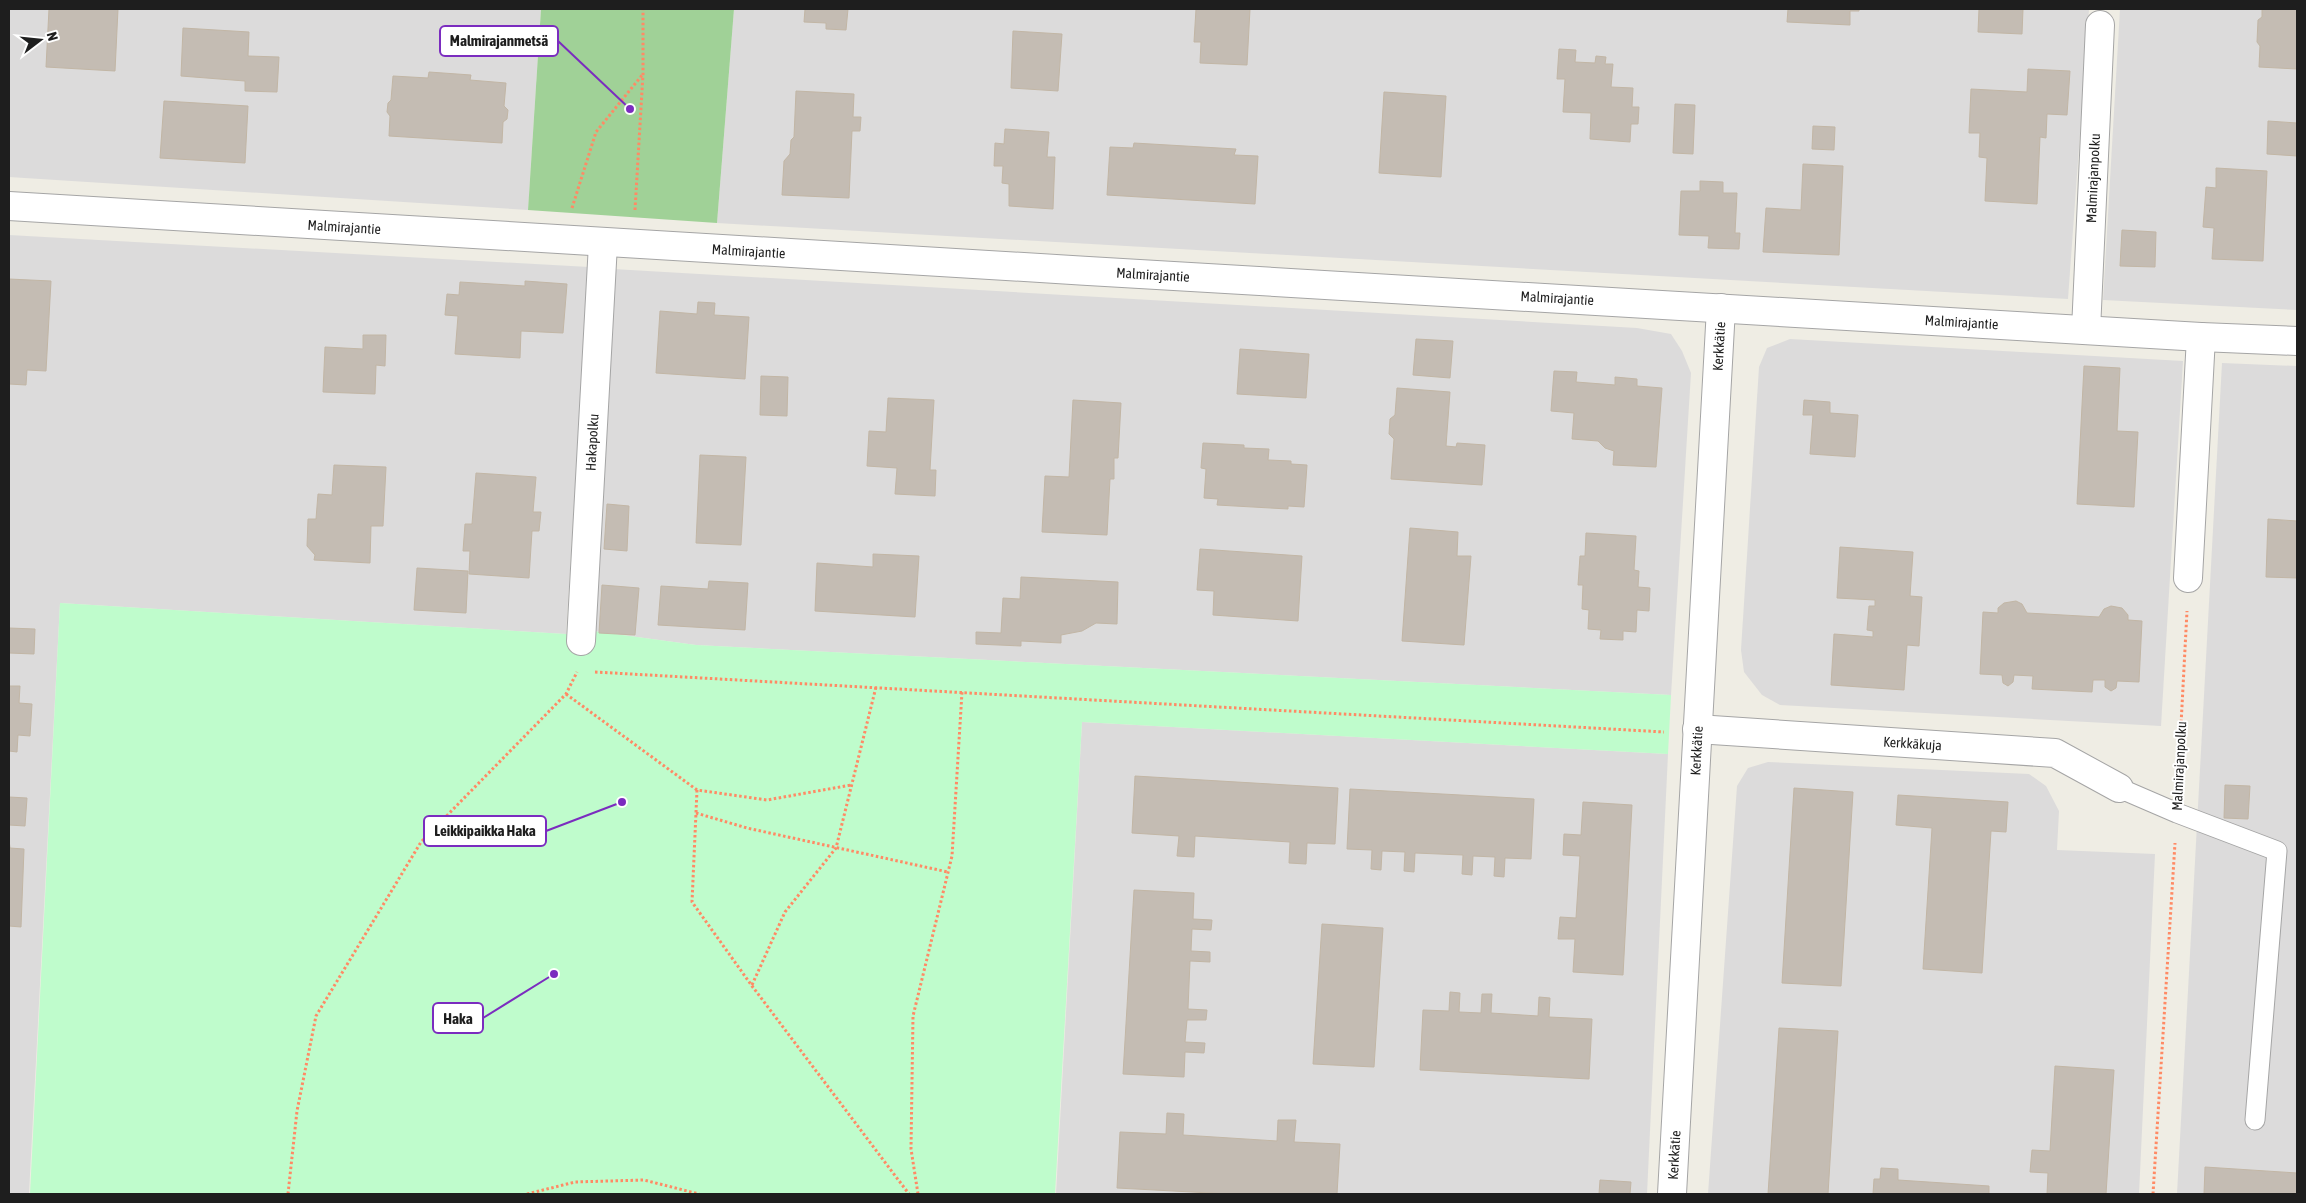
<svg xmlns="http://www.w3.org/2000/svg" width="2306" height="1203" viewBox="0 0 2306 1203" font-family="'Asap Condensed',sans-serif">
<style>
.residential{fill:#dcdbdb}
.forest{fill:#a0d197}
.park{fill:#bffccc}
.building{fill:#c4bcb3;stroke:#c2b6a5}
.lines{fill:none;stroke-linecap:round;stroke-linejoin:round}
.lane-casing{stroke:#a5a5a5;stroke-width:21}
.street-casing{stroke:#a5a5a5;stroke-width:30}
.path{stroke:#ff8a65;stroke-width:3;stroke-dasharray:2.5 2.5;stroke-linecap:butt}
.lane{stroke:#fff;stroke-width:19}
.street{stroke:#fff;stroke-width:28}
.labels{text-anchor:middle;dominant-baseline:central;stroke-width:4;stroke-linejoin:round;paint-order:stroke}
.street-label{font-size:14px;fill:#1e1e1e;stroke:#fff}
.leader{fill:none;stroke:#7b2cbf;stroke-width:2}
.callout-dot{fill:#7b2cbf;stroke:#fff;stroke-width:2}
.callout{fill:#fff;stroke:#7b2cbf;stroke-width:2}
.callout-label{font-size:15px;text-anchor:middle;font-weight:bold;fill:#1e1e1e}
</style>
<rect width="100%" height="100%" fill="#efede4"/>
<!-- residential -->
<g class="residential">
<polygon points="9,9 541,9 528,210 9,177"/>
<polygon points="734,9 2089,9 2068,299 717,223"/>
<polygon points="2120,9 2297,9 2297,310 2103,300"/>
<polygon points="9,235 589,267 566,634 60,603 29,1194 9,1194"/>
<polygon points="613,269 1637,328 1671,334 1682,351 1691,373 1671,695 696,645 593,631"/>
<polygon points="1790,339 2183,361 2161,726 1780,705 1762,695 1744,672 1741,650 1759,367 1767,348"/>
<polygon points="2222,363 2297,366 2297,1194 2177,1194"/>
<polygon points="1082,722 1668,754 1647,1194 1056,1194"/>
<polygon points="1768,762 2029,774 2046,786 2059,811 2057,850 2155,854 2139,1194 1708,1194 1737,786 1748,768"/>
</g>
<!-- forest -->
<polygon class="forest" points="541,9 734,9 717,223 528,210"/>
<!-- park -->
<polygon class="park" points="60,603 566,634 593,631 696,645 1671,695 1668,754 1082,722 1055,1194 30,1194"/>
<!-- building -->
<g class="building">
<polygon points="49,9 118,9 115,71 46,67"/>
<polygon points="805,9 848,9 846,30 826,29 826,23 804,22"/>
<polygon points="1196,9 1250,9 1247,65 1200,63 1201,42 1194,42"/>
<polygon points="1788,9 1859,9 1859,11 1850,11 1850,25 1787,22"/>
<polygon points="1979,9 2023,9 2022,34 1978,32"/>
<polygon points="2262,9 2297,9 2297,69 2259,67 2260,46 2257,42 2258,20 2262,17"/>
<polygon points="183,28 249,32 248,56 279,57 277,92 245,91 245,81 181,76"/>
<polygon points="1013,31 1062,34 1058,91 1011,88"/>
<polygon points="1559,49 1576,50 1575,62 1595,63 1596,56 1606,57 1605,64 1613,64 1611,87 1633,88 1632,107 1639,107 1638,124 1631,124 1630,142 1590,139 1591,113 1563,112 1565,79 1557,79"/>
<polygon points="2028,69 2070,71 2067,115 2047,114 2046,138 2040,137 2037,204 1985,201 1987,158 1979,157 1980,133 1969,133 1971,89 2027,92"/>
<polygon points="429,72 471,75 470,80 506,83 504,106 508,110 507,119 503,122 502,143 389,136 390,116 387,112 388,103 391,100 393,76 428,78"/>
<polygon points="796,91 854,94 853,117 861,117 860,131 852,131 849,198 782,195 784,161 790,154 791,140 794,137"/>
<polygon points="1384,92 1446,96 1441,177 1379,173"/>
<polygon points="164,101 248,106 245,163 160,158"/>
<polygon points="1675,104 1695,105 1693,154 1673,153"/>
<polygon points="2268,121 2297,123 2297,156 2267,154"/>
<polygon points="1813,126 1835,127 1834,150 1812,149"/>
<polygon points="1005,129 1049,132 1047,157 1055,157 1053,209 1009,206 1009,184 1002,183 1003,166 994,166 995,143 1004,144"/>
<polygon points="1134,143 1236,149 1234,155 1258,156 1255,204 1107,195 1110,147 1133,148"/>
<polygon points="1803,164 1843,166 1839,255 1763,252 1766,208 1801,210"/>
<polygon points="2216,168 2267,171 2263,261 2212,259 2214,228 2203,227 2204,214 2206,187 2216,188"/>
<polygon points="1700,181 1723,182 1723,193 1737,193 1735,233 1740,233 1739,249 1708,248 1709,236 1679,235 1681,191 1700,191"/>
<polygon points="2122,230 2156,232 2155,267 2120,266"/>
<polygon points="9,279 51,281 46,371 27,370 26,385 9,384"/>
<polygon points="525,281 567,284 563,333 521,331 520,358 455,354 458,316 445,315 447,294 459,295 460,282 525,286"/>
<polygon points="698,302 715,303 714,315 749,317 745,379 656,373 660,311 697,314"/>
<polygon points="363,335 386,335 385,366 376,365 375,394 323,392 325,347 363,349"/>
<polygon points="1416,339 1453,341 1450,378 1413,375"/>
<polygon points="1240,349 1309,354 1306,398 1237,394"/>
<polygon points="2084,366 2120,368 2117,431 2138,432 2134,507 2077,504"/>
<polygon points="1554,371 1577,372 1576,382 1615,385 1615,377 1637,379 1637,386 1662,388 1656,467 1613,465 1614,451 1605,448 1598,441 1572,439 1574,413 1551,411"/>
<polygon points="761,376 788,377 787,416 760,415"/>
<polygon points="1397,388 1450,392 1446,446 1456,447 1457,443 1485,445 1482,485 1391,479 1394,439 1389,434 1390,419 1395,415"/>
<polygon points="888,398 934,400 930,470 936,470 935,496 895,494 897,468 867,466 869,431 886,432"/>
<polygon points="1073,400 1121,403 1118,458 1114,458 1114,479 1110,479 1107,535 1042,532 1045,476 1069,477"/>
<polygon points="1804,400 1830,402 1830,413 1858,415 1855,457 1810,454 1813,415 1803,415"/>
<polygon points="1203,443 1244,445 1244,448 1269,449 1268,460 1291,461 1291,464 1307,465 1304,507 1288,506 1288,509 1217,505 1218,499 1204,498 1206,469 1201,468"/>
<polygon points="700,455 746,457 741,545 696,543"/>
<polygon points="334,465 386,467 383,526 371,526 370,563 314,560 315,555 307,546 308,519 316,519 318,494 332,495"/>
<polygon points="476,473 536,477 533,512 541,512 539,531 532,531 529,578 469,574 470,551 463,551 465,524 472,524"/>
<polygon points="607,504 629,506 627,551 604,549"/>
<polygon points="2268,519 2297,521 2297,578 2266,577"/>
<polygon points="1410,528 1458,532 1457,556 1471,556 1464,645 1402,641"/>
<polygon points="1586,533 1636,536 1634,570 1639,571 1638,587 1650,588 1649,611 1637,610 1636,632 1623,631 1623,640 1600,639 1601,630 1588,629 1589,610 1582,609 1583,585 1578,585 1580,556 1585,556"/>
<polygon points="1840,547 1913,552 1910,596 1922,597 1919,646 1907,645 1904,690 1831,685 1834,634 1873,637 1873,631 1867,630 1869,606 1875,606 1875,600 1837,598"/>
<polygon points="1200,549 1302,556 1298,621 1213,615 1214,591 1197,590"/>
<polygon points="873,554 919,556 915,617 815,611 817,563 873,567"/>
<polygon points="417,568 468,571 466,613 414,610"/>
<polygon points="1021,577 1118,582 1117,624 1096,623 1082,631 1061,635 1061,643 1021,641 1021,646 976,644 976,632 1001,633 1003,598 1020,599"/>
<polygon points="709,581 748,583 745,630 658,625 661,586 708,589"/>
<polygon points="602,585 639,588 635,635 599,633"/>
<polygon points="2016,601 2022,604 2027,613 2099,617 2104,609 2111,606 2122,608 2128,615 2128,620 2142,621 2139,682 2117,681 2116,688 2111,691 2105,687 2105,680 2093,680 2092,692 2032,689 2033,676 2014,675 2013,682 2008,686 2003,683 2002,675 1980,674 1983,612 1998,613 1998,608 2004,603"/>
<polygon points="9,628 35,629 34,654 9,653"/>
<polygon points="9,686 20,686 19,703 32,704 30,736 18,735 17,752 9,751"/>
<polygon points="1135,776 1338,788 1335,844 1307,843 1306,864 1289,863 1290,842 1195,836 1194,857 1177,856 1179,836 1132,833"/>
<polygon points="2225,785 2250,786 2248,819 2224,818"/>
<polygon points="1794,788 1853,792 1841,986 1782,983"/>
<polygon points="1350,789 1534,799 1531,859 1505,858 1504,877 1494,876 1495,857 1473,856 1472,875 1462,874 1463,855 1415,853 1414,872 1404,871 1405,852 1382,851 1381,870 1371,869 1372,850 1347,849"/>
<polygon points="1898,795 2008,802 2006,832 1991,831 1982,973 1923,969 1932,828 1896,825"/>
<polygon points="9,797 27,798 25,826 9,825"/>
<polygon points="1583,802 1632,805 1623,975 1573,972 1575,939 1558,939 1560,917 1576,918 1580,856 1563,855 1564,834 1581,835"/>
<polygon points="9,840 10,848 24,849 21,927 9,926"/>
<polygon points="1134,890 1194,893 1193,919 1212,920 1211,930 1192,929 1191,951 1210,952 1210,962 1190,961 1188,1009 1207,1010 1206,1020 1187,1020 1185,1042 1205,1043 1204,1053 1185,1052 1184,1077 1123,1074"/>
<polygon points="1322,924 1383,928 1374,1067 1313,1064"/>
<polygon points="1450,992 1460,993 1459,1012 1481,1013 1482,994 1492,994 1491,1013 1538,1016 1539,997 1550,998 1549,1017 1592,1019 1589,1079 1420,1070 1423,1010 1449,1011"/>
<polygon points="1779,1028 1838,1031 1828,1194 1768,1194"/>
<polygon points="2055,1066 2114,1070 2106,1194 2047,1194 2048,1173 2030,1172 2032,1150 2050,1151"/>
<polygon points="1167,1113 1184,1114 1183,1135 1277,1141 1278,1120 1296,1120 1294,1142 1340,1144 1337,1194 1229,1194 1117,1188 1120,1132 1166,1134"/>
<polygon points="2205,1167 2297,1173 2297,1194 2204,1194"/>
<polygon points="1881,1168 1898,1169 1898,1180 1989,1186 1989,1194 1873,1194 1874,1179 1880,1179"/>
<polygon points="1600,1180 1631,1182 1630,1194 1599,1194"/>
</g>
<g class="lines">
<!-- lane casing -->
<g class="lane-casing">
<polyline id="lane" points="2119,788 2177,813 2277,851 2255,1120"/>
</g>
<!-- street casing -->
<g class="street-casing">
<g id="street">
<path id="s1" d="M9,206C739,253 1471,291 2201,337L2297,341"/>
<path id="s2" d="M2086,330L2100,25"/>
<polyline points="2188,578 2201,337"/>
<path id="s3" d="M581,641L603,244"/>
<path id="s4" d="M1697,729L2055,753L2119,788"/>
<path id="s5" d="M1672,1194L1721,308"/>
</g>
</g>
<!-- path -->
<g class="path">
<polyline points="572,208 596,132 643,74"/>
<polyline points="635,210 643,74 643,9"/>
<polyline points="595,672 1664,732"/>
<polyline points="566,694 697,790 767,800 851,785"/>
<polyline points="2178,782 2187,611"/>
<polyline points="697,790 692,902 752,986 909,1194"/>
<polyline points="696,813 747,828 948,872"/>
<polyline points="752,985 785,912 836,848 876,687"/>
<polyline points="288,1194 297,1111 316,1016 421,842 566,694 577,672"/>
<polyline points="527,1194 575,1182 644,1180 699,1194"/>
<polyline points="918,1194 911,1149 913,1016 952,856 962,692"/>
<polyline points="2153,1194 2175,843"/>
</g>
<!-- lane -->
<use href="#lane" class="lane"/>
<!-- street -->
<use href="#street" class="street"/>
</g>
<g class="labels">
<!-- street labels -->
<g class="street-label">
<text stroke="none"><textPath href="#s2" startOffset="152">Malmirajanpolku</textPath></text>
<text stroke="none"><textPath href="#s1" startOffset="336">Malmirajantie</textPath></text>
<text stroke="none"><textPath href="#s1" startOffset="741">Malmirajantie</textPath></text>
<text stroke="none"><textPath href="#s1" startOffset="1146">Malmirajantie</textPath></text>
<text stroke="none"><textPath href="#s1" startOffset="1551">Malmirajantie</textPath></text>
<text stroke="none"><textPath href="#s1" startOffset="1956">Malmirajantie</textPath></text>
<text stroke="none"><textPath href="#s5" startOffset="849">Kerkkätie</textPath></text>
<text stroke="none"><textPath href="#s3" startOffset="199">Hakapolku</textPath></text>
<text stroke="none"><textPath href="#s4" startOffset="216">Kerkkäkuja</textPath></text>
<text stroke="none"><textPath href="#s5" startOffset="444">Kerkkätie</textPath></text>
<text transform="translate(2179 766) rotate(-87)">Malmirajanpolku</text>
<text stroke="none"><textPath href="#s5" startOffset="39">Kerkkätie</textPath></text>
</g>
</g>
<!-- callouts -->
<path class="leader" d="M630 109L558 41M622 802L546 831M554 974L483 1018"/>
<g class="callout-dot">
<circle cx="630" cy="109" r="5"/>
<circle cx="622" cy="802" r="5"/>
<circle cx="554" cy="974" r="5"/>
</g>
<g class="callout">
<rect x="440" y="26" width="118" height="30" rx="5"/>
<rect x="424" y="816" width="122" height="30" rx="5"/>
<rect x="433" y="1003" width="50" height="30" rx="5"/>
</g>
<g class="callout-label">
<text x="499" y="46">Malmirajanmetsä</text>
<text x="485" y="836">Leikkipaikka Haka</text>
<text x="458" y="1024">Haka</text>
</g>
<!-- border -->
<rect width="2306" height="1203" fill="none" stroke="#1e1e1e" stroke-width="20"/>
<!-- north arrow -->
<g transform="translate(40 40) rotate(74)" stroke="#ffffff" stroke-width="4" paint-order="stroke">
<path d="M0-4L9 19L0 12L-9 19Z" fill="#1e1e1e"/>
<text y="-8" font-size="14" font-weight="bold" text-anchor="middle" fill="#1e1e1e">N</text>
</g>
</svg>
